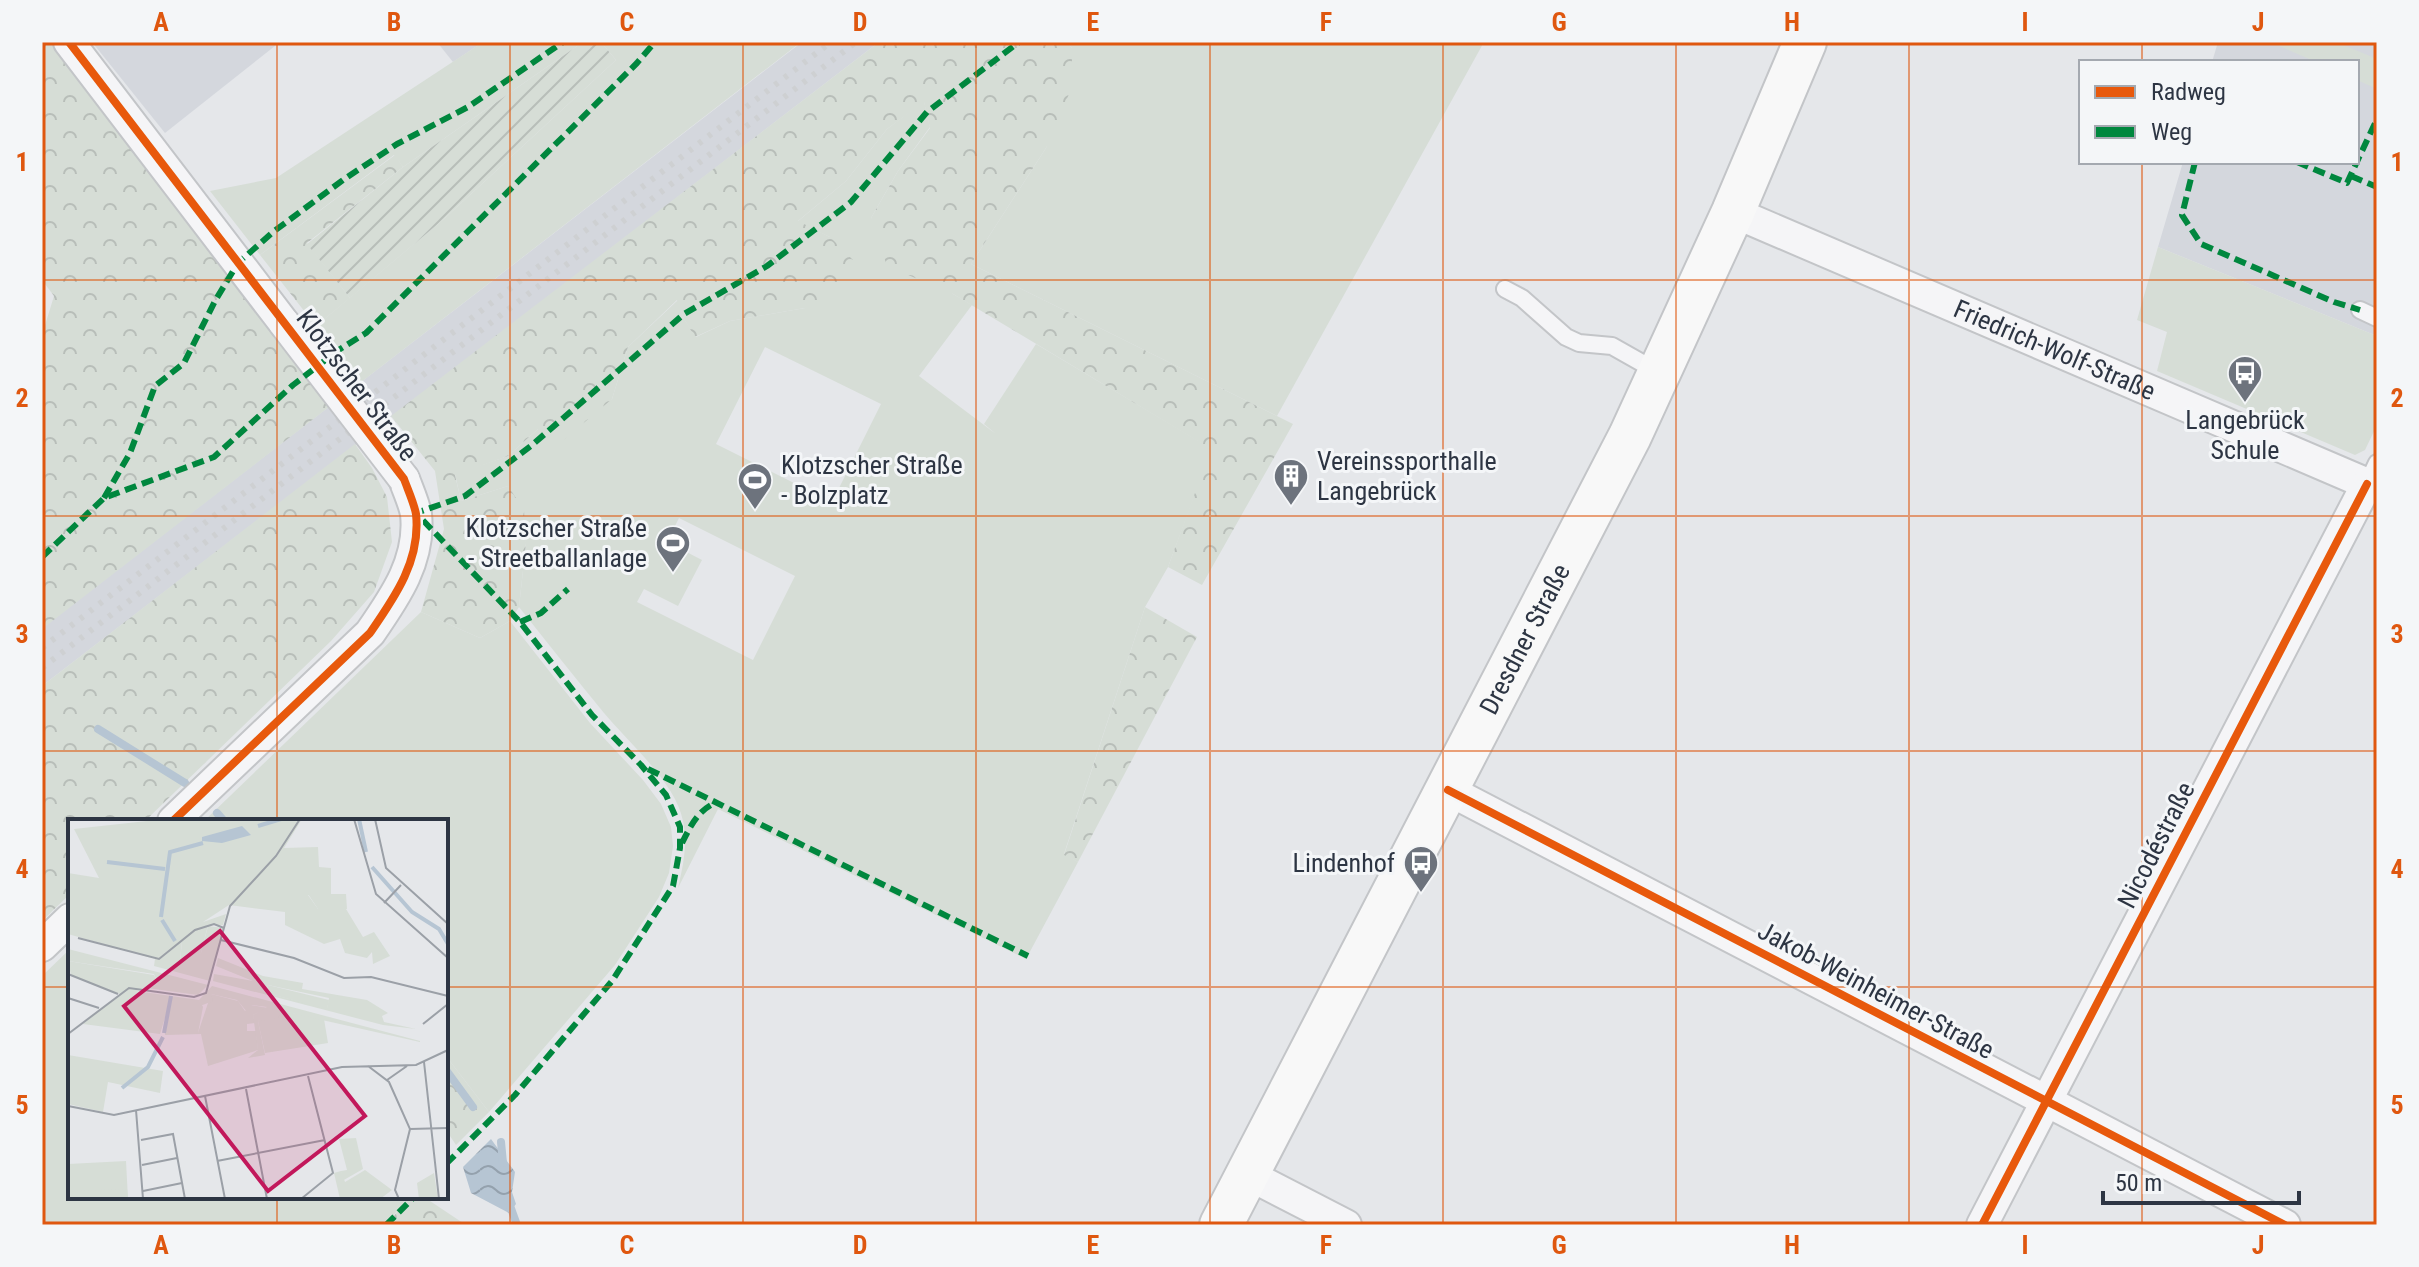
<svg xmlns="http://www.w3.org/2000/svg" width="2419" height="1267" viewBox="0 0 2419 1267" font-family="'Roboto Condensed',sans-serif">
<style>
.built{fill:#d4d7dd}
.green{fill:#d6ddd6;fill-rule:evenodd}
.forest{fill:url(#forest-crowns)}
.garden{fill:url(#garden-furrows)}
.water{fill:url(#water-waves)}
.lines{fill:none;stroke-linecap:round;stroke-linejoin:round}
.stream{stroke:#b6c5d3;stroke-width:8}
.lane-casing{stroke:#c3c5c8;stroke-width:20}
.street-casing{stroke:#c3c5c8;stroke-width:34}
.secondary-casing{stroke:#c3c5c8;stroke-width:46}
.lane{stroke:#f5f5f7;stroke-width:16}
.street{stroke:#f5f5f7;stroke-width:30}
.secondary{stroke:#f8f8f8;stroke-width:42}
.rail{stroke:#ced0d2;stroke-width:6;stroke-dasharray:4 8;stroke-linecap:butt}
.street-bridge-casing{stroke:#c3c5c8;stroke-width:34;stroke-linecap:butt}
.street-bridge{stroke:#f5f5f7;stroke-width:30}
.quiet{stroke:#00873e;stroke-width:6;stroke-dasharray:12 6;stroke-linecap:butt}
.cycleway-casing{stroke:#f4f6f8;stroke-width:13}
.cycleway{stroke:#e8590c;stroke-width:8}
.grid{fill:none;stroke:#df570f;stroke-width:2;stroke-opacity:0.55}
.labels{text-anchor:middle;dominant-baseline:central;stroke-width:6;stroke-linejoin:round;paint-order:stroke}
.street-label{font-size:26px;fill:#2d3543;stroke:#f4f6f8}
.poi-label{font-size:26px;fill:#2d3543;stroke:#f4f6f8;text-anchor:start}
.inset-river{fill:none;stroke:#b6c5d3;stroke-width:4}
.inset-road{fill:none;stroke:#9ba0a7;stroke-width:2}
.view{fill:#c2185b;fill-opacity:0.15;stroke:#c2185b;stroke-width:4}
.inset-edge{fill:none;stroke:#2d3543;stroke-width:4}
.neatline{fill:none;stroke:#df570f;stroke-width:3}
.grid-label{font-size:26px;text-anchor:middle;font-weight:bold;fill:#df570f}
</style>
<defs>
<pattern id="forest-crowns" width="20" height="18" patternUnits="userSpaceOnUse" patternTransform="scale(2)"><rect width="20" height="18" fill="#d6ddd6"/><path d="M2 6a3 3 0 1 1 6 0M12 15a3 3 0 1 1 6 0" fill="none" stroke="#b8beb9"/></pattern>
<pattern id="garden-furrows" width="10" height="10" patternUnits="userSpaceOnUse" patternTransform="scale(2)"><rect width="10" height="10" fill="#d6ddd6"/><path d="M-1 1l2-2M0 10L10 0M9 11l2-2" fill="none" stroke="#b8beb9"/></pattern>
<pattern id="water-waves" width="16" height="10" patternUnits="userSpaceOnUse" patternTransform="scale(2)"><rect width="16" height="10" fill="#b6c5d3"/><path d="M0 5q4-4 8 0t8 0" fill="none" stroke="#94a1ad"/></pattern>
</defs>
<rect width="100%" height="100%" fill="#e5e7ea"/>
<!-- built -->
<g class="built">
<polygon points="92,42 280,42 165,133"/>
<polygon points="437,42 483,42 453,62"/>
<polygon points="802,42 879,42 42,686 42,628"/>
<polygon points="2218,42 2377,42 2377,336 2158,247 2183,162 2357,162 2357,62 2212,62"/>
</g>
<!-- green -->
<g class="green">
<polygon points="483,42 583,42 403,167 394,155 260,255 210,191 276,178"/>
<polygon points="601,42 801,42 360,383 316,326 445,218 616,60"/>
<polygon points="1067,42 1484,42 1277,416 971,264 1046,148 1072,48"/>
<polygon points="2270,42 2336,42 2377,59 2377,89 2357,80 2357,62 2316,62"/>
<path d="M924,101L930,127L898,171L871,218L953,294L972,305L919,376L996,434L984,424L1036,344L1212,449L1168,567L1145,607L1064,854L1078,862L1026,959L718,809L678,888C683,866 688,844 683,821C676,783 628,742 604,713C575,678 547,642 519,607L526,543L508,486L461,501L455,474L508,456L538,429L612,399L628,347L678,300L684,319L696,337L730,321L805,308L830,237L797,222L846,181L887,129ZM765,347L881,404L832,502L716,444ZM679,518L795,576L753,660L637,602L644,589L678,606L702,560L667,542Z"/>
<polygon points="2158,247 2377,336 2377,425 2365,450 2355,455 2157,371 2167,332 2137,320"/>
<polygon points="421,612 480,638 510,621 590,723 643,780 661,804 671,827 673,846 669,873 659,897 615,965 489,1112 446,1056 446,821 204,821"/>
<polygon points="70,949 70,1197 408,1197 386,1225 42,1225 42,976"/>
</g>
<!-- forest -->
<g class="forest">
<polygon points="42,42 63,42 338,400 42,629 42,335 54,296 42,280"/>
<polygon points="879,42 1067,42 1072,48 1072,87 1046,148 971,264 1293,424 1202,585 1168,567 1211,449 953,294 887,266 871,218 898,171 930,128 924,102 887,129 846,181 798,221 830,237 853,260 842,294 805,308 730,321 695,337 684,319 677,300 628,347 612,399 561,442 538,429 508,456 455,475 461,501 508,486 524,510 526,543 519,607 510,621 480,638 421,612 444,529 435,471 391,416"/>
<polygon points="395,155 403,167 307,243 350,298 316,326 260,255"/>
<polygon points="355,444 372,468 387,497 392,542 374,592 331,641 145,821 70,821 70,894 42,921 42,686"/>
<polygon points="1145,607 1197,637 1078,862 1064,855"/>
<polygon points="446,1056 489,1112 456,1145 446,1130"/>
<polygon points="408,1197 424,1197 466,1225 398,1225 391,1220"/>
</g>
<!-- garden -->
<polygon class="garden" points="583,42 601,42 616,60 445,218 350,298 307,244 403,167"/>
<!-- water -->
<polygon class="water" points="491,1139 515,1172 512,1192 516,1204 509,1213 471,1193 463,1167"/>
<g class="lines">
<!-- stream -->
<g class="stream">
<polyline points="98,729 185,783"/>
<polyline points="217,813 224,821"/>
<polyline points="446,1070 473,1107"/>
<polyline points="501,1142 503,1163"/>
<polyline points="508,1200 517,1225"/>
</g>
<!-- lane casing -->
<g class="lane-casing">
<g id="lane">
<polyline points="1505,289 1522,298 1566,337 1579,343 1612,346 1658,372"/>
<polyline points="2360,310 2377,318"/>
<polyline points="2367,484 2377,463"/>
</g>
</g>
<!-- street casing -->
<g class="street-casing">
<g id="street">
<polyline points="69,42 284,323"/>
<path id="s1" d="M1733,212L2377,488"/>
<polyline points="1448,790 2285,1225"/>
<path d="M173,821L370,633C395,597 421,560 416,514C414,503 408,490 404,479"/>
<polyline points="42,946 70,919"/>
<polyline points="1247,1174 1346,1225"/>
<polyline points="1982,1225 2367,484"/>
</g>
</g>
<!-- secondary casing -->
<g class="secondary-casing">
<g id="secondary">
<path id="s2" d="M1221,1225L1630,436L1733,212L1805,42"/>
</g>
</g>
<!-- lane -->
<use href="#lane" class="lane"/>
<!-- street -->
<use href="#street" class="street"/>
<!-- secondary -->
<use href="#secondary" class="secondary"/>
<!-- rail -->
<g class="rail">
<polyline points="42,648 831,42"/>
<polyline points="42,668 856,42"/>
</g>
<!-- street-bridge casing -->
<g class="street-bridge-casing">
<polyline id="street-bridge" points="284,323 404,479"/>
</g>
<!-- street-bridge -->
<use href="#street-bridge" class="street-bridge"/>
<!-- quiet -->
<g class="quiet">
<polyline points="2195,162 2182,215 2201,244 2334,302 2360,310"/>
<polyline points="2297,162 2347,183 2377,119"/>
<polyline points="2351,176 2377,187"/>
<polyline points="104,498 130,453 155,386 184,363 215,301 238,263 273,232 343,180 397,144 468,107 563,42"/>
<polyline points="42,557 104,498 214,457 293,385 337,351 366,333 637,63 655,42"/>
<polyline points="520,622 541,613 568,589"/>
<polyline points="648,769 1028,956"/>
<path d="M682,843C691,825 698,810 717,802"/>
<polyline points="446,1164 515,1095 612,981 673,886 680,848 680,827 666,795 641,765 592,715 520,622 416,513 465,496 532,445 684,314 767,266 851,202 927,112 1019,42"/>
<polyline points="386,1225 414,1197"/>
</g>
<!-- cycleway casing -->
<g class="cycleway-casing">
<g id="cycleway">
<path d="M69,42L404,479C408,490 414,503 416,514C421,560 395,597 370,633L173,821"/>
<polyline points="1448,790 2285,1225"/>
<polyline points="1982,1225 2367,484"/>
</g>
</g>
<!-- cycleway -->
<use href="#cycleway" class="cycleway"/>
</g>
<!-- grid -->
<path class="grid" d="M277,42V821M510,42V1225M743,42V1225M976,42V1225M1210,42V1225M1443,42V1225M1676,42V1225M1909,42V1225M2142,42V62M2142,162V1225M42,280H2377M42,516H2377M42,751H2377M42,987H70M446,987H2377M277,1197V1225"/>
<!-- icons -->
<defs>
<g id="bus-pin" transform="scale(1.8)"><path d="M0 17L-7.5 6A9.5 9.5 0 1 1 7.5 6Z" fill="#6d737d" stroke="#f4f6f8"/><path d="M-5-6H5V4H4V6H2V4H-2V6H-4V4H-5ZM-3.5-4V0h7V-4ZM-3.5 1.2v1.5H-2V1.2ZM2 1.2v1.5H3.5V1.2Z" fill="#fff"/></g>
<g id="building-pin" transform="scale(1.8)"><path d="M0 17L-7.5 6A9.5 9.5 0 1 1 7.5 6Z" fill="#6d737d" stroke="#f4f6f8"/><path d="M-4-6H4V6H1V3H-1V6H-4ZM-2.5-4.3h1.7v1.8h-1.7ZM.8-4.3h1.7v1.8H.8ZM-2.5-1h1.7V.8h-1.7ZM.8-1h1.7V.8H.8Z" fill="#fff"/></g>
<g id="stadium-pin" transform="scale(1.8)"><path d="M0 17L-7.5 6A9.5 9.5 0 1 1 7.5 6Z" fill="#6d737d" stroke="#f4f6f8"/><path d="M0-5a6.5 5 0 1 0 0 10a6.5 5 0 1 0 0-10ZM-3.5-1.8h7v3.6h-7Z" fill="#fff"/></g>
</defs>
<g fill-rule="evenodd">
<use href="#bus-pin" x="2245" y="373"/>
<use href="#building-pin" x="1291" y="476"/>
<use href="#stadium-pin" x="755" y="480"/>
<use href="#stadium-pin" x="673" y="543"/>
<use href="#bus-pin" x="1421" y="863"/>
</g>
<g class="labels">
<!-- street labels -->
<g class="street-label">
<text stroke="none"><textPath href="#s1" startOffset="350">Friedrich-Wolf-Straße</textPath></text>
<text transform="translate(357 385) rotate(53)">Klotzscher Straße</text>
<text stroke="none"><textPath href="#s2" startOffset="660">Dresdner Straße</textPath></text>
<text transform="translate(2156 845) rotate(-63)">Nicodéstraße</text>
<text transform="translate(1876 990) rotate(28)">Jakob-Weinheimer-Straße</text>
</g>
<!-- poi labels -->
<g class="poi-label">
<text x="2245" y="420" text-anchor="middle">Langebrück<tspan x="2245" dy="30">Schule</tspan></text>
<text x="1317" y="461">Vereinssporthalle<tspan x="1317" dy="30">Langebrück</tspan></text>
<text x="781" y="465">Klotzscher Straße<tspan x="781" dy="30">- Bolzplatz</tspan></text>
<text x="647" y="528" text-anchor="end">Klotzscher Straße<tspan x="647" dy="30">- Streetballanlage</tspan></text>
<text x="1395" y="863" text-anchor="end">Lindenhof</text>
</g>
</g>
<!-- overview -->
<g transform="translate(68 819)">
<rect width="380" height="380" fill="#e5e7ea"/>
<path d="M97,0H234L216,29L250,28L251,48L263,49V75L240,76L250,90H278L295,118L306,113L322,137L305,145L304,133L299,139L277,134L272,120L256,125L217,106V93L161,86L135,103L158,95L155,106H140L133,134L112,142L114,123L87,140L0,115V54L31,59L6,10ZM150,139L195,157L235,164L234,170L299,181L320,194L314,197L316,203L348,210L315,206L145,162L146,155L185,162L148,147ZM200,166L261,179L259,189L198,174ZM0,142L86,156L90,165L68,172L131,181L135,188L130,214L143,175L170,182L177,192L183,186L200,189L185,196L187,204L179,205V212H188L190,231L140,247L133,215L97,216L99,192L92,215L15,205L52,175L3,156ZM214,192L256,200L260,224L197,234L190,202ZM288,319L295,350L274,362L273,352L279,351L271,320ZM58,342L60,380H0V345Z" fill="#d6ddd6" fill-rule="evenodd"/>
<path d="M140,107L156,109L142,162L86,147L87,140L114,122L112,141L133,134ZM0,130L140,166L130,176L79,169L90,165L86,155L0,142ZM144,167L352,222V223L214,192L210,199L190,202L197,236L180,239L190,231L185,196L199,188L184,186L180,194L169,181L143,175L145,182L132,187L131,181ZM297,351L324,371L312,380H272L266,354L273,352L277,363ZM59,370L60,380H2L5,372Z" fill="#d6ddd6"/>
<path d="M240,75H278L279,90H250ZM200,166L261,181L259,190L198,174ZM0,236L95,252L92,274L40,263L35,293L0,285ZM366,354L370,380H351L349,364Z" fill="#d6ddd6"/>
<path d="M174,7L183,16L154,24L134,22V18Z" fill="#b6c5d3"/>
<path class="inset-river" d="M291,0L298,33M190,7L213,0M39,43L97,50M304,48L344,93L371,110L380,125M93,98L102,33L135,24M94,101L107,122M96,214L103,177M54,269L80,248L95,218"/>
<path class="inset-road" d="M286,0L308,75L380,139M307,0L318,49L380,105M316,84L333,66M10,119L91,140L127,111L146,105L156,109M153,121L226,139L276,159L303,158L380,177M0,155L50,175M0,179L31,189M355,205L380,185M0,215L61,169L126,178L138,174L162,87L208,37L232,0M356,243L371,380M300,247L321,263L342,310L327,371L331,380M319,261L339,247M178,270L199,380M137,277L157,380M0,287L46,296L274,248L348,246L380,231M68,291L75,380M342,310L380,309M73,321L105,315L117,380M149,342L257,321M74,346L109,339M75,372L114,364M233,380L265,354L240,257"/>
<path class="view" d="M152,112L297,297L200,372L56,187Z"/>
<rect width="380" height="380" class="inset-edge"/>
</g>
<!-- border -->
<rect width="2419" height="1267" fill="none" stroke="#f4f6f8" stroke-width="88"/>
<!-- legend -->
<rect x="2079" y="60" width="280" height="104" fill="#f4f6f8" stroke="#a4a9b0" stroke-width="2"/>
<rect x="2095" y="86" width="40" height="12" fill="#e8590c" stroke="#a4a9b0" stroke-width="2"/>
<text x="2151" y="100" font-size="24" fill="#2d3543">Radweg</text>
<rect x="2095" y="126" width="40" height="12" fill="#00873e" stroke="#a4a9b0" stroke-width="2"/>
<text x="2151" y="140" font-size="24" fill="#2d3543">Weg</text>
<!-- scale -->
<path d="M2103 1191v12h196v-12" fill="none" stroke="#2d3543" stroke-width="4"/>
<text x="2115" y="1191" font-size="24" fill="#2d3543" stroke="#f4f6f8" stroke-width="6" paint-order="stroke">50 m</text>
<rect x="44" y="44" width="2331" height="1179" class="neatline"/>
<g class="grid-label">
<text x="161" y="31">A</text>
<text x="394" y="31">B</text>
<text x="627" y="31">C</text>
<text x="860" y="31">D</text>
<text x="1093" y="31">E</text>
<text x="1326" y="31">F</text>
<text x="1559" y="31">G</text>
<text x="1792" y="31">H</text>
<text x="2025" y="31">I</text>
<text x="2258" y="31">J</text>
<text x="22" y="171">1</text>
<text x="2397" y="171">1</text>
<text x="22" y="407">2</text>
<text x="2397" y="407">2</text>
<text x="22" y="643">3</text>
<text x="2397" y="643">3</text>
<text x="22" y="878">4</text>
<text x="2397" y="878">4</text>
<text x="22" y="1114">5</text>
<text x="2397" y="1114">5</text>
<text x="161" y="1254">A</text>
<text x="394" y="1254">B</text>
<text x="627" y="1254">C</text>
<text x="860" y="1254">D</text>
<text x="1093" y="1254">E</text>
<text x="1326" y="1254">F</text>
<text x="1559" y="1254">G</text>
<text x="1792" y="1254">H</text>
<text x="2025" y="1254">I</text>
<text x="2258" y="1254">J</text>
</g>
</svg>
